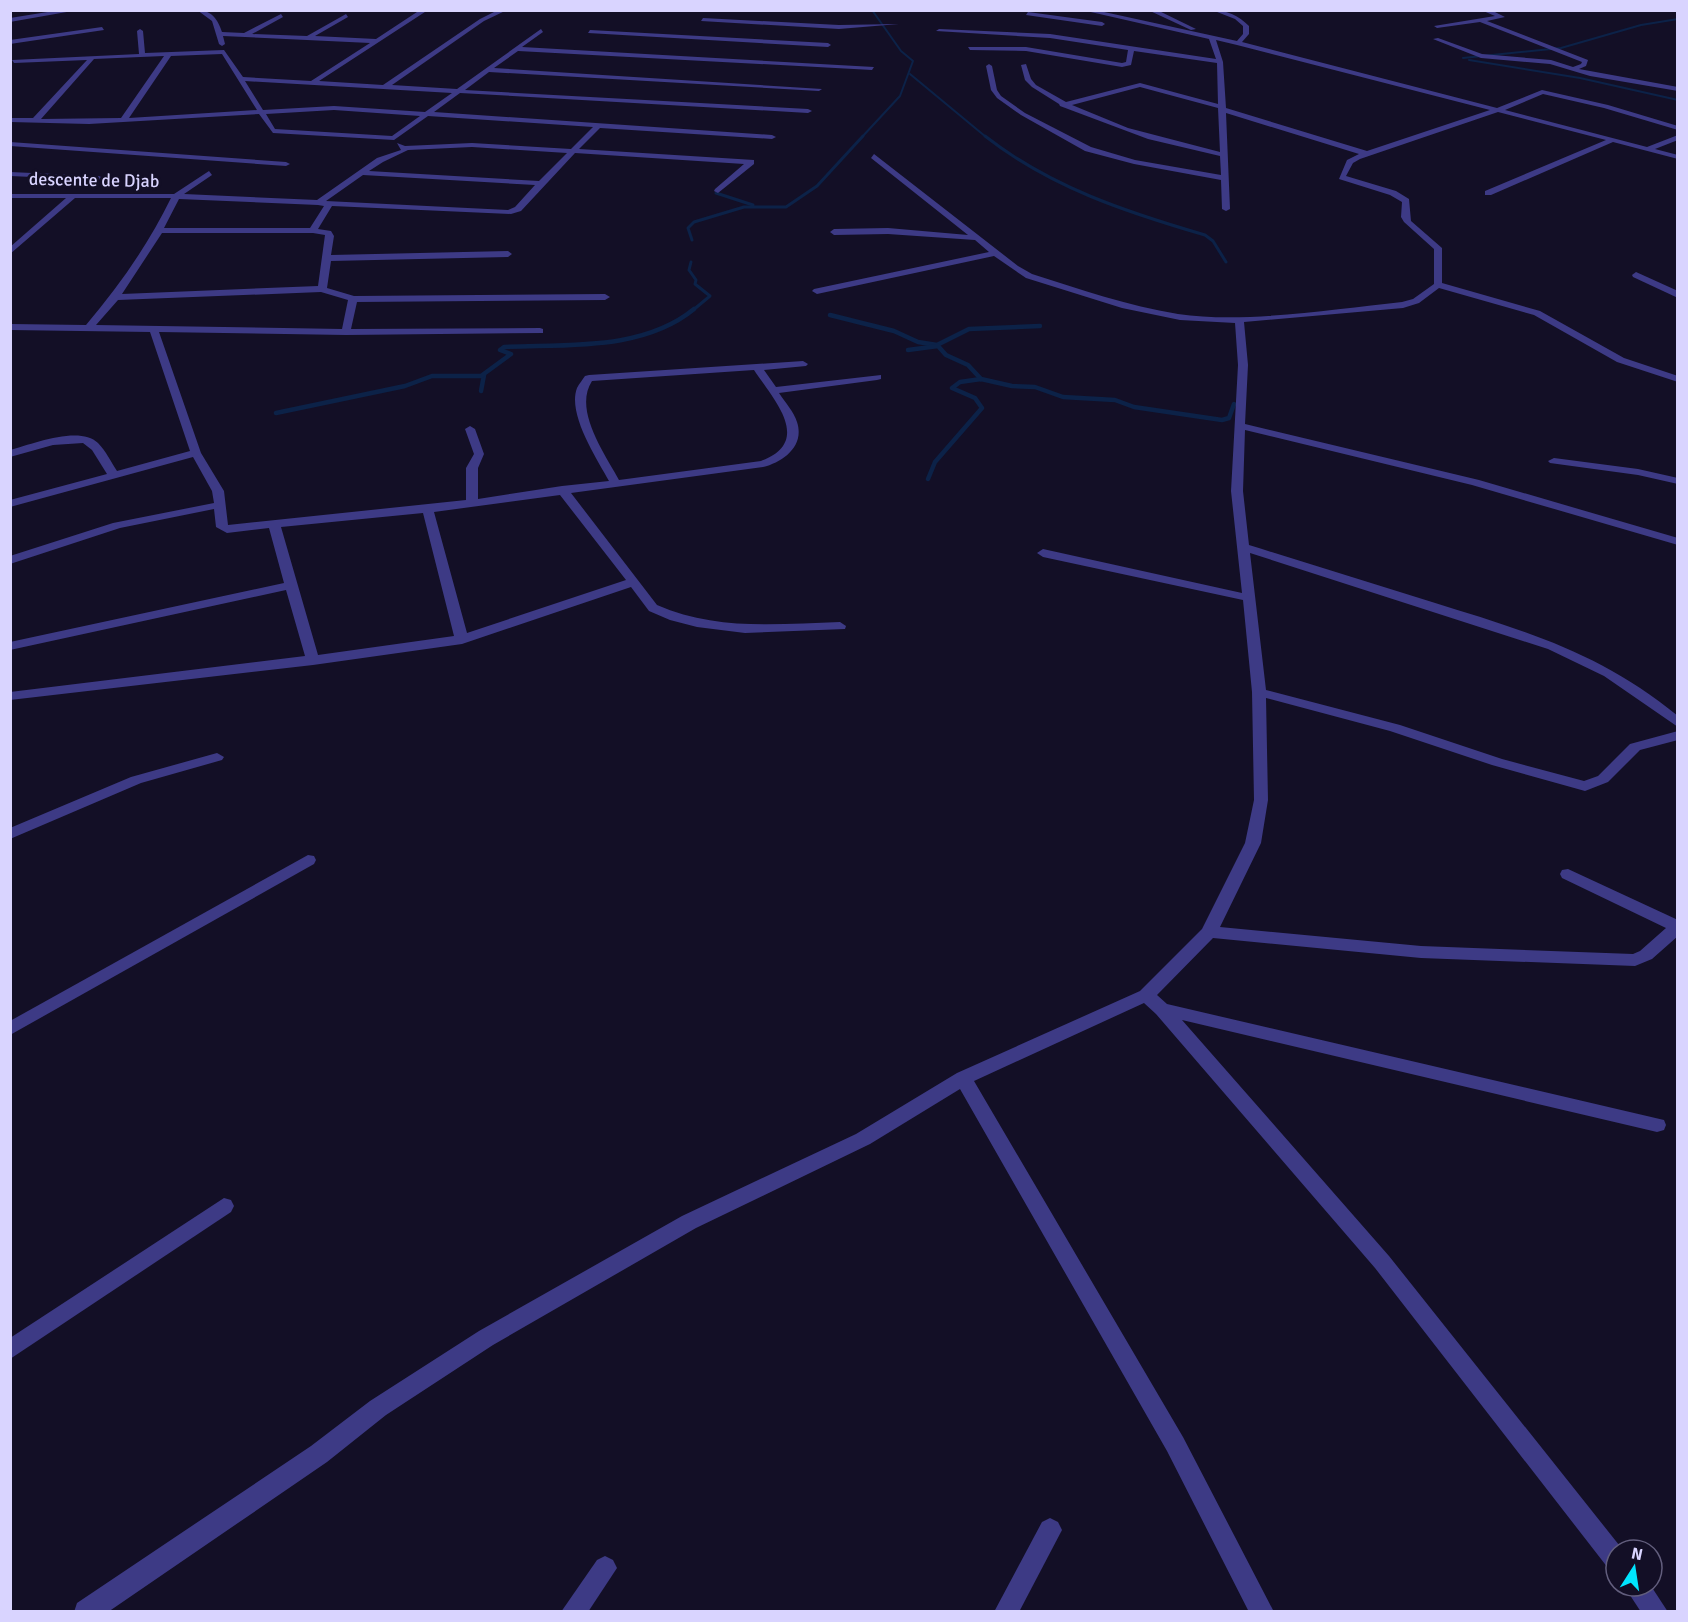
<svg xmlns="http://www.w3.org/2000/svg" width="1688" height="1622" viewBox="0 0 1688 1622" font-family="Signika,sans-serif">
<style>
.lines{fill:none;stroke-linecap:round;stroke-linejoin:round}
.stream-far2{stroke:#0c2248;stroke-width:2}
.stream-far1{stroke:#0c2248;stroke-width:3}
.stream{stroke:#0c2248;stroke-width:4.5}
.street{fill:#3d3a85;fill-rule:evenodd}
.labels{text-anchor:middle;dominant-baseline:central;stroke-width:6;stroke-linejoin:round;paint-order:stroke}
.far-street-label{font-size:18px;fill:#d9d4ff;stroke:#130f26}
</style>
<rect width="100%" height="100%" fill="#130f26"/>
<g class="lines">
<!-- stream-far2 -->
<g class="stream-far2">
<polyline points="1463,58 1561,48 1641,25 1678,19"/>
<polyline points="1469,60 1580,78 1678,100"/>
<polyline points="910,74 986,137"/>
<polyline points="862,137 900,96 913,61 901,51 872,10"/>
</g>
<!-- stream-far1 -->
<g class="stream-far1">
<path d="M985,136C1050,187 1126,212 1205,235L1213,241L1226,262"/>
<polyline points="716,193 753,205"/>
<polyline points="692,240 688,228 694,222 744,207 786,207 817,186 863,136"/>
<polyline points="691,262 689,270 696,280 695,284 710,296 692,311"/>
</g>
<!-- stream -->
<g class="stream">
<polyline points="830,315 894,331 918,342 937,345 969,329 1040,326"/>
<polyline points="908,350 938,346 946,355 968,365 981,379"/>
<polyline points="481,391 484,375"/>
<path d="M276,413L405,386L432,376H481L511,354L500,350L504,347C567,344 643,351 694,309"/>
<polyline points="928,479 935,462 982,408 975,398 952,388 960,382 981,379 1012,386 1035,387 1063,397 1115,400 1134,407 1222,420 1229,418 1234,404"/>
</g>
<!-- street -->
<g class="street">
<polygon points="60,10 78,10 10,22 10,18"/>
<path d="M197,10C212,10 218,20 222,32L244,33L281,14L283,17L252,34L307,36L346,14L348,17L315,36L376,39L420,10H428L319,81L383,85L480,19L498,10H507L484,21L392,85L457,89L541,29L543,32L522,47L874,67L872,70L518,51L494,68L822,89L819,91L489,72L465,90L808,109L812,111L808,113L460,93L434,112L772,135L776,137L772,139L600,128L579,149L754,160V164L718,193L714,191L715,189L744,164L575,153L521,211L511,214L332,206L318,229L331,231L334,236L331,255L508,251L512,254L508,257L331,261L327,288L354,296L605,294L610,297L605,300L357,302L351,329L540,328L543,329V333L346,335L159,332L201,453L224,491L228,525L466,500V468L474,454L465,429L470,426L475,429L484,454L478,468V499L562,486L609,481C597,459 567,414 577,388C579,384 583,379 585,376L589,375L803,361L808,364L806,366L764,370L776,387L881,375V379L877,380L779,393C785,402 794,412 797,422C805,446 783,462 763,467L571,493L657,605C716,631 778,624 840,622L846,626L845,629L745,633L697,627L670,620L649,611L631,587L462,644L313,665L10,700V692L305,656L286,590L10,650V642L284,583L269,528L227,533L216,527L214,509L120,528L10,564V556L113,523L214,503L212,491L193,457L10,507V500L107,474L92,450L83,443L53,445L10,457V450C32,444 80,425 98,443C106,451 111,462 117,471L190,451L150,332L10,330V324L86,325C119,286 148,245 171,198H75L10,254V247L66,198H10V194H174L209,171L212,175L184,194L317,200L377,158L401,150L397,143L405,146L472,143L571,149L593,127L428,116L394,140L273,133L259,114L89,124L10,122V118H33L87,60L14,63L12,60L139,54L137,31L140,29L143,31L145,53L224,50L243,77L311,81L370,43L223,36L225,44L222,46L219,44L212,21ZM222,54L257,110L129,118L171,56ZM164,56L121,118L41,119L94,59ZM245,81L452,93L425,112L334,106L263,110ZM334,110L420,116L392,136L275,129L266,114ZM472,147L567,153L539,181L369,171L383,162L408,150ZM363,175L535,185L515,207L508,210L326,201ZM179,199L318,205L324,206L310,228H164ZM162,233H313L325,235L318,286L122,294ZM321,292L348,300L342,329L96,325L118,300ZM754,370C773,399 814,441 761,461L619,480C605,454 573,410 592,381ZM560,495L626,580L467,633L434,512ZM423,513L454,636L318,655L281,527Z"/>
<path d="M1082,10H1095L1237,41L1243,34V26L1235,19L1212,10C1227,10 1239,16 1249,26V34L1242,42L1497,108L1542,90L1608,105L1678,126V130L1604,108L1543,94L1505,110L1647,147L1678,135V140L1655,149L1678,155V159L1613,142L1491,195H1485V191L1606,140L1498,112L1360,159L1353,163L1346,176L1396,191L1409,199L1411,221L1442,248V283L1540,311L1624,358L1678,376V382L1617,362L1534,315L1439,288L1419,303L1403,308L1244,322L1248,365L1245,424L1479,480L1678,538V545L1472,485L1245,430L1243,491L1249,545C1310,564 1371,583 1432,602C1525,631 1600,652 1678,716V727L1604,676L1548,649L1250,553L1266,690L1400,725L1502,759L1584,781L1598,776L1630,744L1678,731V740L1640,750L1608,782L1585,791L1492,765L1390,731L1266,698L1268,800L1261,843L1220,927L1421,946L1633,954L1640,951L1666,928L1562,878L1560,874L1562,870L1568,869L1678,920V936L1652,959L1635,966L1421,958L1213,938L1157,995L1167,1004L1664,1120L1666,1125L1664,1130L1657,1132L1182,1020L1389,1256L1623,1550H1616V1572L1608,1568L1375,1268L1156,1014L1144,1003L974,1081L1183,1437L1274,1612H1249L1167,1451L960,1089L870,1144L696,1228L493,1345L386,1415L327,1462L108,1612H74L77,1603L311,1446L370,1401L479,1331L682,1216L856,1134L957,1073L1140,991L1202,929L1245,843L1254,800L1252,692L1243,600L1043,557L1037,553L1043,549L1242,593L1231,491L1238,365L1235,323L1180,320L1122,308L1026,278L994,256L817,294L812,291L814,289L989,252L975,240L888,234L834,235L830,232L834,229L888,228L968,235L871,158L874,154L1018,266L1032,274C1080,289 1128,306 1178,314C1245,324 1334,309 1402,302L1413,299L1434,284V249L1404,222L1401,217L1402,202L1390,195L1339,179L1347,160L1359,154L1226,113L1230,209L1226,211L1222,209L1221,180L1134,164L1085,151L1021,115L997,98L991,90L986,66L989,64L992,66L997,90L1001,96L1025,113L1091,147L1135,160L1221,175L1220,156L1148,139L1060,106L1059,104L1032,87L1025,80L1021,65L1026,64L1031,79L1036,85L1066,102L1140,83L1218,104L1217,63L1134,51L1131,65L1122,67L1026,51L970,50L968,47H1026L1122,63L1126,62L1128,50L1050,38L936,31L939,29L1050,34L1216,59L1209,39ZM1216,40L1237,45L1490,110L1367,151L1226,108L1223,62ZM1140,87L1218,108L1220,152L1128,128L1072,105Z"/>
<polygon points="1148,10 1157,10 1196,29 1191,30"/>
<polygon points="1481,10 1491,10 1505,17 1487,21 1588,60 1586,66 1579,69 1678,87 1678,91 1590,76 1550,64 1481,58 1433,39 1438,38 1482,54 1551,60 1573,67 1581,64 1582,62 1480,22 1437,28 1434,26 1495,16"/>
<polygon points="1028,12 1102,22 1105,24 1102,26 1026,15"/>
<polygon points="703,18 839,25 899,24 839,29 701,21"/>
<polygon points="102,27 104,30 10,44 10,40"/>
<polygon points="590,30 828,43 831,45 828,47 588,33"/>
<polygon points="10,142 286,162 290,164 286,166 10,146"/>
<polygon points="10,172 99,176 103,178 99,180 10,176"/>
<polygon points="1636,272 1678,291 1678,298 1633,277 1632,275"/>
<polygon points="1554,458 1638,469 1678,478 1678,484 1638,475 1550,463 1548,461"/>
<polygon points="217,753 224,757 222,760 141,783 10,839 10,828 131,777"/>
<polygon points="308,855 314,856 316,860 314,864 10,1035 10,1021"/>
<polygon points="224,1198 231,1200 234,1206 231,1212 10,1359 10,1338"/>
<polygon points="1050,1518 1058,1522 1062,1530 1019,1612 994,1612 1042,1522"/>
<polygon points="605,1556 613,1560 617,1568 588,1612 561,1612 597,1560"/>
<polygon points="1624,1586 1651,1586 1668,1612 1641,1612"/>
</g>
</g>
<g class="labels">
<!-- far-street labels -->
<g class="far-street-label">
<text transform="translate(94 180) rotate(1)">descente de Djab</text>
</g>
</g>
<!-- border -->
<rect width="1688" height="1622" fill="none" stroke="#d9d4ff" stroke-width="24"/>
<!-- north arrow -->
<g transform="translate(1634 1568) rotate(12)"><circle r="28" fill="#130f26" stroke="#625e7d" stroke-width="1.5"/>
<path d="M0-4.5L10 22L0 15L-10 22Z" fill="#00e5ff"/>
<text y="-9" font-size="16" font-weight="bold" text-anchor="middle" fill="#d9d4ff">N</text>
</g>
</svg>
